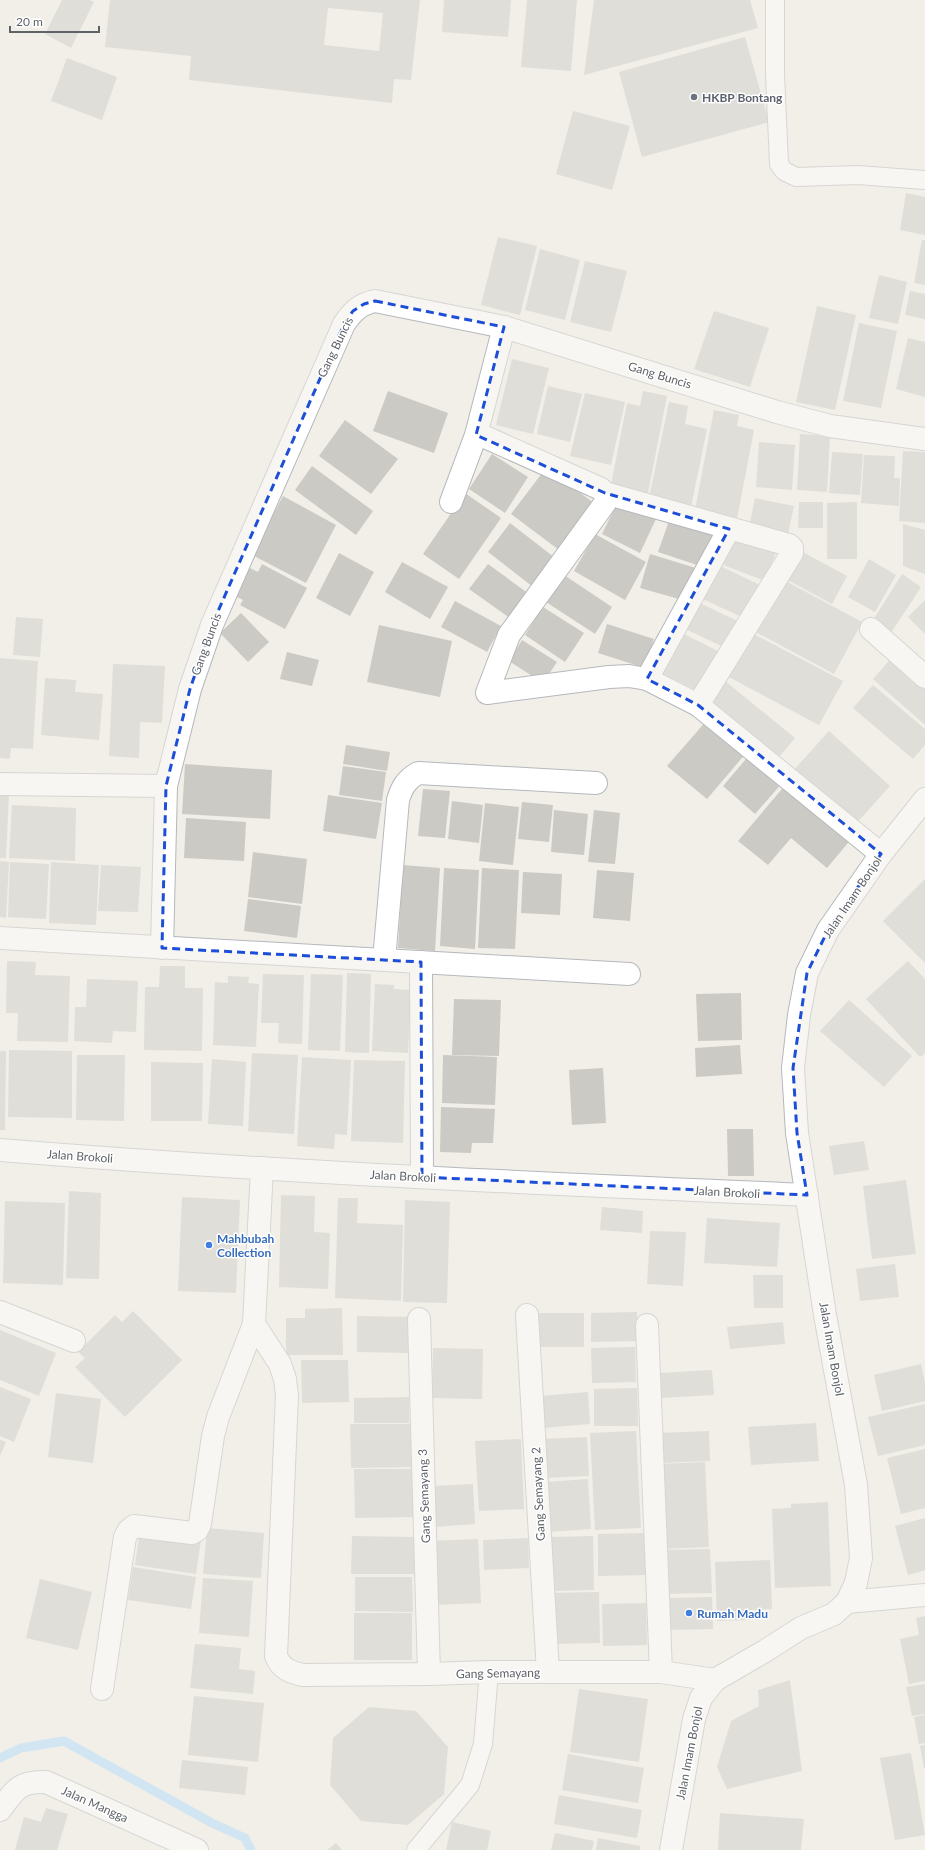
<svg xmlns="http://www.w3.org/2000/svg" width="925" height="1850" viewBox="0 0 925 1850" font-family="Lato,sans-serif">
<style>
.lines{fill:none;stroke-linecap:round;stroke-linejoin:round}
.stream{stroke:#aadaff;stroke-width:9}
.building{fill:#cccac5;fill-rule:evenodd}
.service-casing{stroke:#b5b8bc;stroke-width:20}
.minor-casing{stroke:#b5b8bc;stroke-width:24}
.tertiary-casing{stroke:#b5b8bc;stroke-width:24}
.service{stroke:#fff;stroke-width:18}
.minor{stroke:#fff;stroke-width:22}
.tertiary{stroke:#fff;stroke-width:22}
.marked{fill:none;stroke:#1d4ed8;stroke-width:3;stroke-dasharray:8 5;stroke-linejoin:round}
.worship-dot{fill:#6b7280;stroke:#fff;stroke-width:1.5}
.shop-dot{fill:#3f7fe0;stroke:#fff;stroke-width:1.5}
.labels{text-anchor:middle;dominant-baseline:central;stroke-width:3;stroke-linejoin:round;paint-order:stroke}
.worship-label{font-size:12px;font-weight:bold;fill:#5b616d;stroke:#fff;text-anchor:start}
.street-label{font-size:12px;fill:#5f6368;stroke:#fff}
.shop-label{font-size:12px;font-weight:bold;fill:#366cbe;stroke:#fff;text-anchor:start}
</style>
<rect width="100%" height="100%" fill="#f1efe8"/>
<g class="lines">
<!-- stream -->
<polyline class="stream" points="0,1758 21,1748 64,1741 212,1823 245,1838 251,1850"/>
</g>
<!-- building -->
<g class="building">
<polygon points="62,0 90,0 94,2 71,48 45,34"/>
<path d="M110,0H420L411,80L394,79L392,103L189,80L191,56L105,47ZM328,8L383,13L379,51L324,45Z"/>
<polygon points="444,0 511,0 508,37 442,32"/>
<polygon points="527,0 577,0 571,71 521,67"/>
<polygon points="594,0 750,0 758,28 584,75"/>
<polygon points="745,37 769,122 642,157 619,72"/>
<polygon points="67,58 117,77 102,120 51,101"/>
<polygon points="573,111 630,126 612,190 556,174"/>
<polygon points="906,193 925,197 925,235 900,230"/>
<polygon points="498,237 537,246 520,315 481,305"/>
<polygon points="922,240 925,240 925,285 914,283"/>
<polygon points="540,249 580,260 565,320 525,310"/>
<polygon points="585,261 627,271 611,332 570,322"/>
<polygon points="879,275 907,282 898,324 869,318"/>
<polygon points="910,291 925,294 925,319 905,315"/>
<polygon points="817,306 856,315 835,410 796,402"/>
<polygon points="714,311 769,328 750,387 694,369"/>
<polygon points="859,323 897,331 881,408 843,401"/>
<polygon points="908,338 925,342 925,397 896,389"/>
<polygon points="512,359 549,368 533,434 496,425"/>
<polygon points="548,386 582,394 570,442 537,434"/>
<polygon points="388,391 448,413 434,453 373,431"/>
<polygon points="643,391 667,396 648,493 611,485 627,403 640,406"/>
<polygon points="585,393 625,402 611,465 570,456"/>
<polygon points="669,402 688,406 685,424 707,429 691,507 649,498"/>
<polygon points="714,410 739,415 737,426 754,430 737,519 695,510"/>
<polygon points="345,420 398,459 371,494 319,456"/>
<polygon points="800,434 830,436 827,492 797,490"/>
<polygon points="759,442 795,445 792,490 756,487"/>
<polygon points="903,451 925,452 925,523 899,521"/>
<polygon points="832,452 863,454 860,495 829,493"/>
<polygon points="492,454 528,477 505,513 469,489"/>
<polygon points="864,455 895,456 894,478 900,478 899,506 861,503"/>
<polygon points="312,466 373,511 356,535 295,490"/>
<polygon points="546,468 594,503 559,550 511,514"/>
<polygon points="465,493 501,518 459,579 423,554"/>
<polygon points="283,496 336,525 306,583 252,555"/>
<polygon points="755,498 794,506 787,539 748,532"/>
<polygon points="618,501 656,519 640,553 602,534"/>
<polygon points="799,502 823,502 823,528 798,528"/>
<polygon points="857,502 857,559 827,559 827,503"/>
<polygon points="670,518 714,534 703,567 658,552"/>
<polygon points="510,523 559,561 537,590 488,552"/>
<polygon points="903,524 925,530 925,574 903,566"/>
<polygon points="736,531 778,547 765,581 723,565"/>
<polygon points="595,534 646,562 625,600 574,571"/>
<polygon points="801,551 847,576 832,604 786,579"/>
<polygon points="339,553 374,572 350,616 316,598"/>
<polygon points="650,554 696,568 686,601 640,588"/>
<polygon points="869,559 896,575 875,612 848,597"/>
<polygon points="402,562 448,587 430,619 385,592"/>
<polygon points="712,562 762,586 746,619 696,596"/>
<polygon points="262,564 307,588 285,629 240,605 243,600 233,595 248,567 258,572"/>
<polygon points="488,564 529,594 511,619 469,589"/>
<polygon points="902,574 921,587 891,633 872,622"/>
<polygon points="564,575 612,607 595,634 546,602"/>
<polygon points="780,578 862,622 834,674 752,630"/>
<polygon points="693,600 742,623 730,650 681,627"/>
<polygon points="925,600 925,634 908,617"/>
<polygon points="455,601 501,626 487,652 441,627"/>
<polygon points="543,607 584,633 565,662 525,635"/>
<polygon points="241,613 269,642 248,662 220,633"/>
<polygon points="16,617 43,619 40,657 13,655"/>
<polygon points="607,624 654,639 645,668 598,653"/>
<polygon points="379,625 452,641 440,697 367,682"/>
<polygon points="678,631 722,653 702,693 658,671"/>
<polygon points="748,631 843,681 819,725 725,675"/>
<polygon points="522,640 557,662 543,683 509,661"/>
<polygon points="287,652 319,660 312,686 280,679"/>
<polygon points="893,656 925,684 925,725 873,679"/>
<polygon points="0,658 38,661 33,749 11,748 10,759 0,758"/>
<polygon points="113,664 165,666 162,723 140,722 139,758 109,756"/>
<polygon points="45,678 76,680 75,692 103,694 99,740 41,735"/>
<polygon points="724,680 795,738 774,763 704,704"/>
<polygon points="873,685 925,729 925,745 913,759 853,708"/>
<polygon points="708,719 747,752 707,799 667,766"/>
<polygon points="829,731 890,786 854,826 792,772"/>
<polygon points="346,745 390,752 387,771 343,764"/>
<polygon points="751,753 784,781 755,814 723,786"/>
<polygon points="185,764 272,770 270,819 182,814"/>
<polygon points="343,766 386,772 382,801 339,795"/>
<polygon points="787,783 853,837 827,868 791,838 768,865 738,841"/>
<polygon points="423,789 450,791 445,838 418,836"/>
<polygon points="0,794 9,794 6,858 0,858"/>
<polygon points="328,795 382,803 376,839 323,831"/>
<polygon points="452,801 483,805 479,843 448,839"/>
<polygon points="522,802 553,805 549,842 518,839"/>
<polygon points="485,803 519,807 513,865 479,861"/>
<polygon points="12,805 76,808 75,861 9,858"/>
<polygon points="554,810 588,814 584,855 551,852"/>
<polygon points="594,810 620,813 615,864 588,862"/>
<polygon points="186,818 246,822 244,861 184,858"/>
<polygon points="253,852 307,859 302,904 248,897"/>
<polygon points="0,861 9,862 6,918 0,917"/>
<polygon points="10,862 49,864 46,919 8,917"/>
<polygon points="51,862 99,865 96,925 49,923"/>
<polygon points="101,865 141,867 138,912 98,911"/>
<polygon points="403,865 440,868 435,951 398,948"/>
<polygon points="444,868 479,870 475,949 440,946"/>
<polygon points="482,868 519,870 515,949 478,948"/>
<polygon points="597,870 634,873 630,921 593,918"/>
<polygon points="523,872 562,874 560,915 521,913"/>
<polygon points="925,879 925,963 883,921"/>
<polygon points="248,899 301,906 297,938 244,931"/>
<polygon points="7,961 36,962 35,975 70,976 68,1042 17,1041 18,1013 6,1013"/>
<polygon points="908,961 925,979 925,1053 920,1057 866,999"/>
<polygon points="160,966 185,966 185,988 203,988 202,1051 144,1050 145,987 159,987"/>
<polygon points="347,973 371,974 369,1053 345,1052"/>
<polygon points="263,974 304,975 302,1044 278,1043 279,1023 261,1023"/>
<polygon points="311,974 343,975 340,1051 308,1050"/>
<polygon points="228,976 249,977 248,983 259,984 256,1047 213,1045 215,982 228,983"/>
<polygon points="87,979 138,981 136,1032 113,1031 112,1043 74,1041 75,1007 86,1007"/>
<polygon points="375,984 394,985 394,989 411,990 408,1053 372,1051"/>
<polygon points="741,993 742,1040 698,1041 696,994"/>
<polygon points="454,999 501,1000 499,1056 452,1055"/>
<polygon points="849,1000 912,1056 884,1087 820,1031"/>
<polygon points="740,1045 742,1074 696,1077 695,1048"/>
<polygon points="9,1050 72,1051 72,1118 8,1117"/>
<polygon points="0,1051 6,1051 5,1130 0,1130"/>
<polygon points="252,1053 298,1055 294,1134 248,1131"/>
<polygon points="77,1055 125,1055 124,1121 76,1120"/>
<polygon points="443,1055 497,1057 495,1105 442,1103"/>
<polygon points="302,1057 351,1060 347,1135 335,1134 334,1149 297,1146"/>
<polygon points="212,1059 246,1062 243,1126 208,1124"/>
<polygon points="354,1060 405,1061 403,1143 351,1141"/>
<polygon points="151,1062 203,1063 202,1121 151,1121"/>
<polygon points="603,1068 606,1123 572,1125 569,1070"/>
<polygon points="441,1107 495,1109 493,1143 472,1143 471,1153 440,1152"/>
<polygon points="727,1129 753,1129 754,1176 728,1176"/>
<polygon points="864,1141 869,1170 834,1175 829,1146"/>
<polygon points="906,1180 916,1254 872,1259 863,1186"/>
<polygon points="69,1191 101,1193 99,1279 66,1278"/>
<polygon points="281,1195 315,1196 314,1232 330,1233 328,1289 279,1287"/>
<polygon points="182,1197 240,1200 236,1293 178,1291"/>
<polygon points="338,1198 358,1198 357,1223 403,1225 401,1301 335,1298"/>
<polygon points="405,1200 450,1202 447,1303 403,1302"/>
<polygon points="5,1201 65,1203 63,1285 3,1283"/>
<polygon points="602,1207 643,1211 642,1233 600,1230"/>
<polygon points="707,1218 780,1223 777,1267 704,1263"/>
<polygon points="650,1231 686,1232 683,1286 647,1284"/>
<polygon points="895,1264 899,1297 860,1301 856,1269"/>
<polygon points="753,1275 783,1275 783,1308 754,1308"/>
<polygon points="342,1308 343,1355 286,1355 286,1318 305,1318 305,1309"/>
<polygon points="133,1311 182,1360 125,1417 75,1367 85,1358 78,1352 115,1315 122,1322"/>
<polygon points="637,1312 637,1341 591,1342 591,1313"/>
<rect x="537" y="1313" width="47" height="34"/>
<polygon points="357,1316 410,1317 410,1353 357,1352"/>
<polygon points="783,1322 785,1344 730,1349 727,1327"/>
<polygon points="0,1330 56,1353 39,1396 0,1380"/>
<polygon points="635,1347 636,1382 592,1383 591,1348"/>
<polygon points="433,1348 483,1349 482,1399 432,1398"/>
<polygon points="301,1360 348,1360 349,1402 302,1403"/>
<polygon points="921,1364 925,1382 925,1401 882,1411 874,1375"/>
<polygon points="712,1370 714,1395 661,1398 659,1373"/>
<polygon points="0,1387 31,1399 14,1442 0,1436"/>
<polygon points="637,1388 638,1426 594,1426 594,1389"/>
<polygon points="588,1392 590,1424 542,1428 539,1396"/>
<polygon points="56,1393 101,1399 93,1463 48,1457"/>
<polygon points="409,1397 409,1423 354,1423 354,1398"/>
<polygon points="925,1404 925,1445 878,1456 868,1417"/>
<polygon points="816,1423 819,1461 751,1465 748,1427"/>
<polygon points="350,1424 414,1424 415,1467 351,1468"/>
<polygon points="636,1431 641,1528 595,1530 590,1433"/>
<polygon points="709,1431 710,1461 660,1463 659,1433"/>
<polygon points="587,1437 589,1476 543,1478 541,1439"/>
<polygon points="521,1439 524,1509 479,1511 475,1441"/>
<polygon points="0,1440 6,1442 0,1456"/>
<polygon points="925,1449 925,1508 901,1514 887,1458"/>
<polygon points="705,1462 709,1547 663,1549 660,1464"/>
<polygon points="354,1469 414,1469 415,1517 355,1518"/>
<polygon points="588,1479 591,1529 549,1532 545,1482"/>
<polygon points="473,1484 475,1524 435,1527 433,1486"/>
<polygon points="828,1502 831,1586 775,1588 772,1509 791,1508 791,1504"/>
<polygon points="925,1518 925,1570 908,1575 895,1526"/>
<polygon points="207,1528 264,1533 261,1578 203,1574"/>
<polygon points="140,1530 201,1540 196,1574 135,1565"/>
<polygon points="646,1533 647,1575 598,1576 598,1534"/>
<polygon points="352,1536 414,1537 414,1574 351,1574"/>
<polygon points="593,1536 594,1590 550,1591 549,1537"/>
<polygon points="528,1538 529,1568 484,1570 483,1540"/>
<polygon points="478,1539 481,1603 433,1605 430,1541"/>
<polygon points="710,1549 712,1593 663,1594 662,1550"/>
<polygon points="770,1560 772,1609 749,1610 749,1620 717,1621 715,1562"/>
<polygon points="133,1567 196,1577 191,1609 128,1600"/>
<polygon points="355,1577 412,1577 413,1612 355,1611"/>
<polygon points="203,1578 253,1581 249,1637 199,1633"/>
<polygon points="40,1579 92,1592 78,1650 26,1638"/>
<polygon points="599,1592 600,1643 548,1644 547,1593"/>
<polygon points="712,1597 713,1629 666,1630 665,1598"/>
<polygon points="646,1603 647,1645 603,1646 602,1604"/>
<rect x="354" y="1613" width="58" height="47"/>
<polygon points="925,1616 925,1681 909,1684 900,1639 919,1635 916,1618"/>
<polygon points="195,1644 241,1648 239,1669 255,1671 253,1694 190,1688"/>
<polygon points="790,1680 802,1771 727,1789 717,1767 731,1721 759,1706 758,1690"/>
<polygon points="925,1684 925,1714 912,1716 906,1687"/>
<polygon points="579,1689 648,1699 639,1762 570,1752"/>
<polygon points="194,1696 264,1703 258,1762 188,1755"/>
<polygon points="369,1707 416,1711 448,1747 444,1794 408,1825 361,1821 330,1785 333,1738"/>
<polygon points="925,1715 925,1743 919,1744 914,1717"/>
<polygon points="925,1745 925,1768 924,1768 920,1746"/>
<polygon points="911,1753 925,1835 895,1840 880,1758"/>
<polygon points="568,1754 644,1768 638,1803 562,1790"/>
<polygon points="182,1760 248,1767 245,1795 179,1788"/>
<polygon points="559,1795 642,1810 637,1838 554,1824"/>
<polygon points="46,1808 68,1814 57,1850 15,1850 24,1817 41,1822"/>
<polygon points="720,1813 804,1819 801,1850 718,1850"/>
<polygon points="452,1822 491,1831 487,1850 446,1850"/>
<polygon points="555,1833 594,1841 592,1850 551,1850"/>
<polygon points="598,1838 640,1846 640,1850 596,1850"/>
<polygon points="336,1843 342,1850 327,1850"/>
</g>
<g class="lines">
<!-- service casing -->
<g class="service-casing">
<g id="service">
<polyline points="775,0 775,75 779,164 784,171 796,177 858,175 925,180"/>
<polyline points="416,1850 470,1785 483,1744 489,1672"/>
</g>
</g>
<!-- minor casing -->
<g class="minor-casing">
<g id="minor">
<path d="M476,435L485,437L601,489C605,494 607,496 605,503L509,635L487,693L609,677L629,676L647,679L698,705L881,854"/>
<polyline points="605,493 789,545 792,548 792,553 698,705"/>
<polyline points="451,502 476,435 504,327"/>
<polyline points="871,629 925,677"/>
<polyline points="647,679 729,529"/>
<polyline points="0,784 166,786"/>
<polyline points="0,938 629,974"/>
<path d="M162,948L166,786L190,689L212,625L344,324C353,311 360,304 375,301L504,327L777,412L830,426L925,439"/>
<path d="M384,960L398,800C402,787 406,780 418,773L596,783"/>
<polyline points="421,962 422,1177"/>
<path d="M0,1150C268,1172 538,1183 807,1195"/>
<path d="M262,1168L254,1324L280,1364L285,1379L287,1395L276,1656C281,1669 290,1672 303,1675L429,1674L489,1672H661L715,1680"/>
<polyline points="0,1312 74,1341"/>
<polyline points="527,1315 548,1672"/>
<polyline points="419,1319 429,1674"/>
<polyline points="647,1325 661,1672"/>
<polyline points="847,1602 925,1595"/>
<polyline points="102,1689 125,1537 129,1530 134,1526 192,1533 197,1530 200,1524 213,1436 218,1417 254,1324"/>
<path d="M0,1810C15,1790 19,1781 46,1782L197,1850"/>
</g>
</g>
<!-- tertiary casing -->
<g class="tertiary-casing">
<polyline id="tertiary" points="671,1850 694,1719 701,1698 715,1680 765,1651 801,1628 834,1614 847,1602 856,1583 861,1558 856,1485 825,1315 797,1133 793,1068 799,1015 807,973 828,930 881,854 925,799"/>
</g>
<!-- service -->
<use href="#service" class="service"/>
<!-- minor -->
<use href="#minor" class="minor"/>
<!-- tertiary -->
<use href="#tertiary" class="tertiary"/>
</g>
<!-- marked area -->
<path d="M0 0H925V1850H0ZM375,301L504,327L476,435L605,493L729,529L647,679L698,705L881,854L828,930L807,973L793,1068L797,1133L807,1195L422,1177L421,962L162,948L166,786L190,689L212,625L344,324L353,311L364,304Z" fill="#f1efe8" fill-opacity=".55" fill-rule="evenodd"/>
<path class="marked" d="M375,301L504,327L476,435L605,493L729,529L647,679L698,705L881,854L828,930L807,973L793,1068L797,1133L807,1195L422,1177L421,962L162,948L166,786L190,689L212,625L344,324L353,311L364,304Z"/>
<!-- markers -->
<circle class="worship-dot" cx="694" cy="97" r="4"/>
<g class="shop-dot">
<circle cx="209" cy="1245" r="4"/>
<circle cx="689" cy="1613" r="4"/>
</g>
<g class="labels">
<!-- worship labels -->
<g class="worship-label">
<text x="702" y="97">HKBP Bontang</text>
</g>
<!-- street labels -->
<g class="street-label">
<text transform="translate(335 347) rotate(-64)">Gang Buncis</text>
<text transform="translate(660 375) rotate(17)">Gang Buncis</text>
<text transform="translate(206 644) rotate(-70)">Gang Buncis</text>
<text transform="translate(852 897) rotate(-56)">Jalan Imam Bonjol</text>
<text transform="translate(80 1156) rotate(4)">Jalan Brokoli</text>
<text transform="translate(403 1176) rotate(3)">Jalan Brokoli</text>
<text transform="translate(727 1192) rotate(3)">Jalan Brokoli</text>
<text transform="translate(832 1349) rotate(80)">Jalan Imam Bonjol</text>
<text transform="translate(538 1494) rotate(-93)">Gang Semayang 2</text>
<text transform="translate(424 1496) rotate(-92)">Gang Semayang 3</text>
<text transform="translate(498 1673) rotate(-1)">Gang Semayang</text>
<text transform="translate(689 1753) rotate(-79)">Jalan Imam Bonjol</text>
<text transform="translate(95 1804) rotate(24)">Jalan Mangga</text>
</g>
<!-- shop labels -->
<g class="shop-label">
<text x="217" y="1238">Mahbubah<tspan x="217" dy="14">Collection</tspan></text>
<text x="697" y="1613">Rumah Madu</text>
</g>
</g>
<!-- scale -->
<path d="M10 26v6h89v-6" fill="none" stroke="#5f6368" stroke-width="2"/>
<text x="16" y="26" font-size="12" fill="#5f6368" stroke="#ffffff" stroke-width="3" paint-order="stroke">20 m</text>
</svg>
